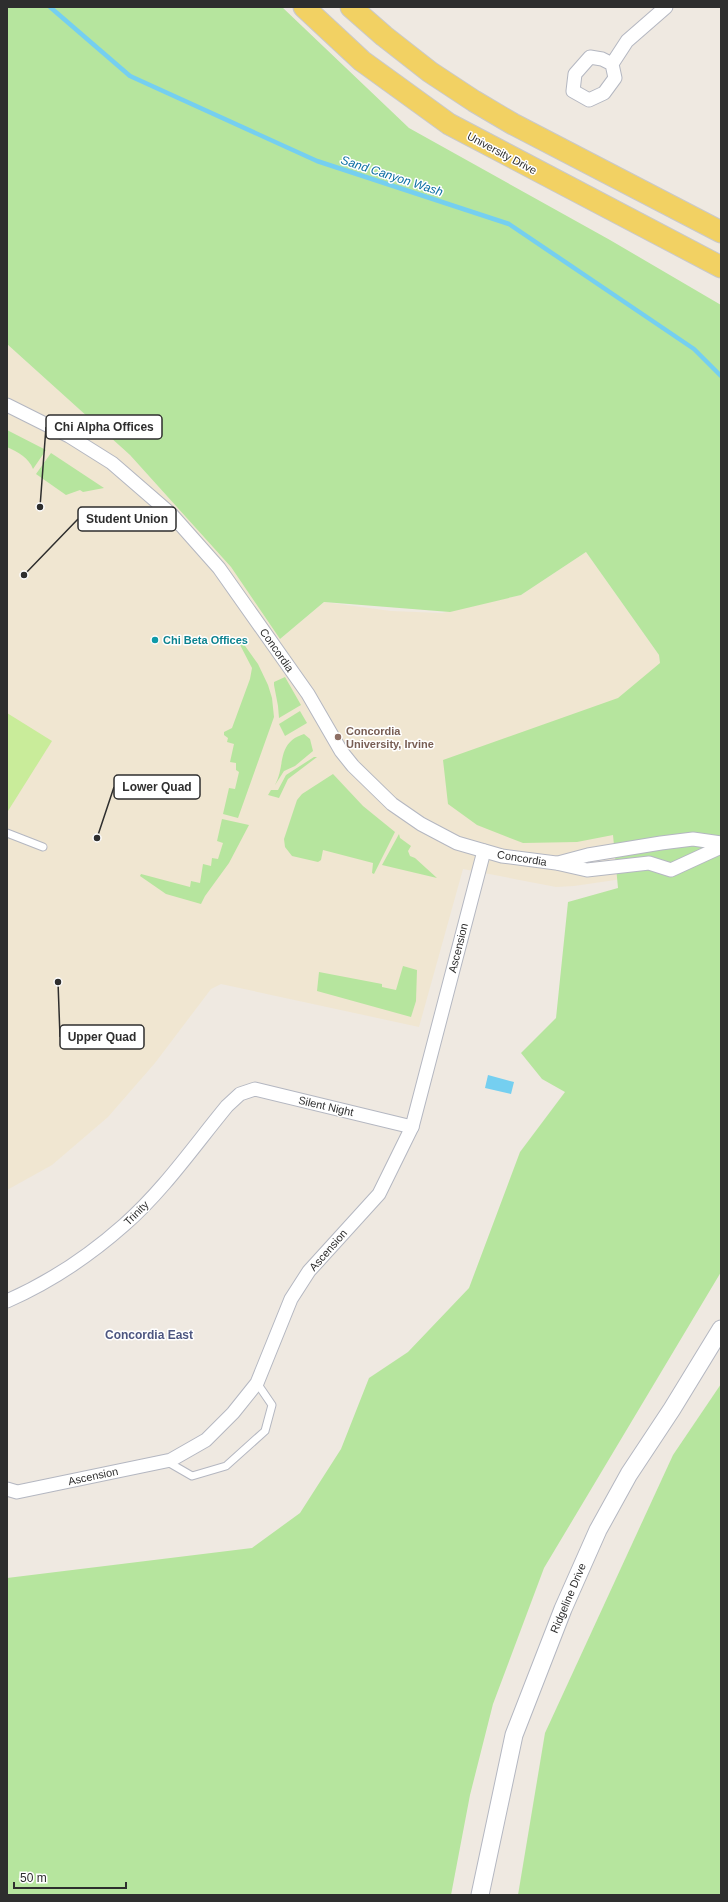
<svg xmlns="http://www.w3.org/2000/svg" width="728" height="1902" viewBox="0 0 728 1902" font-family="Helvetica,sans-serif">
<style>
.education{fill:#f0e6d1}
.grass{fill:#b6e59e}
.pitch{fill:#c9ec9a}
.water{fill:#75cff0}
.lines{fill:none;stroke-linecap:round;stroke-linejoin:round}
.stream{stroke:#75cff0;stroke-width:4.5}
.service-casing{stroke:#b4b7c1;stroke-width:9}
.minor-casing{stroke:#b4b7c1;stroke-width:15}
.tertiary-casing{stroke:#b4b7c1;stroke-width:19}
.primary-casing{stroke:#c9c9c9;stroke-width:23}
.service{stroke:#fff;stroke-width:7}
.minor{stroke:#fff;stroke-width:13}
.tertiary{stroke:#fff;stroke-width:17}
.primary{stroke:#f2d163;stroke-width:21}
.culture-dot{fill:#0f9aa8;stroke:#fff;stroke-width:1.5}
.education-dot{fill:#8d6e63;stroke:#fff;stroke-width:1.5}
.labels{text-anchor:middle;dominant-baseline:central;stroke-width:3;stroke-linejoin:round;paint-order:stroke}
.street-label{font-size:11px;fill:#2e2e2e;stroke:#fff}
.culture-label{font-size:11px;font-weight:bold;fill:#0d838f;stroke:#fff;text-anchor:start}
.education-label{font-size:11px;font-weight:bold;fill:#785e54;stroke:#fff;text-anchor:start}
.water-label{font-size:12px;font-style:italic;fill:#0d6fa3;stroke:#fff}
.neighbourhood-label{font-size:12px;font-weight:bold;fill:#4d5680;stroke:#fff}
.leader{fill:none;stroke:#2e2e2e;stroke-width:1.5}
.callout-dot{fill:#2e2e2e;stroke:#fff;stroke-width:1.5}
.callout{fill:#fff;stroke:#2e2e2e;stroke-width:1.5}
.callout-label{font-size:12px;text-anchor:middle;font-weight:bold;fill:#2e2e2e}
</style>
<rect width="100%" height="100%" fill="#efe9e1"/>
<!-- education -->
<polygon class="education" points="7,344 130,455 231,567 280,639 324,602 391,611 442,613 521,595 586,552 659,655 680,819 622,879 574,886 556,887 463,869 419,1027 221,984 211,989 155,1063 108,1117 52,1165 7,1190"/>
<!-- grass -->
<g class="grass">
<polygon points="7,7 282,7 409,128 610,240 721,305 721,1272 544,1568 493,1704 470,1795 451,1895 7,1895 7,1578 252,1548 300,1513 341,1449 369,1378 408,1352 469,1288 520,1152 565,1092 542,1079 521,1053 556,1018 568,902 618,888 613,835 577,842 523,843 477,825 448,804 443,760 618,698 660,663 659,655 586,552 521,595 450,612 324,602 280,639 231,567 130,455 7,344"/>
<path d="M7,430L46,450L33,469C29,458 18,452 7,447Z"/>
<polygon points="51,453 104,488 83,492 80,490 66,495 36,474"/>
<polygon points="238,636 258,664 268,685 272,698 274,717 238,818 223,814 229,788 235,789 239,772 236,770 236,763 230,762 234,744 227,742 228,738 224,735 224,732 232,728 250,679 252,668 238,641"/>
<polygon points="285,677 301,705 279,718 278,706 274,685 274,682"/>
<polygon points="300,711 307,723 285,736 279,724"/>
<path d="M304,734L310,739L313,751L295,766L284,771L275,785C286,765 276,743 304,734Z"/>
<polygon points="314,757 317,757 288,779 279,798 268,795 271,790 278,790 286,775"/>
<polygon points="333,774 363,806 395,832 374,874 372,873 373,863 323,850 321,860 318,862 292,856 285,847 284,839 297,800 302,794"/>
<polygon points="222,819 249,825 229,863 205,896 201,904 166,894 140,876 141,874 190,887 191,881 200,883 203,864 211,866 212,858 218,859 223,843 217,841"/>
<polygon points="399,834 400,838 411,846 408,851 410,856 415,858 437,878 382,865"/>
<polygon points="403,966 417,970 416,1001 411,1017 317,991 319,972 382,984 382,987 396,990"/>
<polygon points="721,1384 721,1895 518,1895 545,1733 673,1455"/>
</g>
<!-- pitch -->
<polygon class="pitch" points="7,713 52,741 8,811 7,810"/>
<!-- water -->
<polygon class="water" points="488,1075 514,1082 511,1094 485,1088"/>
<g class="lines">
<!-- stream -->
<polyline class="stream" points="50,7 130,76 317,161 509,224 694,349 721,376"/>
<!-- service casing -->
<g class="service-casing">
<g id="service">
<polyline points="7,833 43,847"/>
<polyline points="166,1461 192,1476 226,1466 265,1431 272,1405 257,1383"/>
</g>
</g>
<!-- minor casing -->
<g class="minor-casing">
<g id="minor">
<polyline points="612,64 602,59 590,57 575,74 573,91 589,100 604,93 615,78 612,64 627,41 666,7"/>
<polyline points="7,405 69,436 112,463 172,515 219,568 308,694 341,751 353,766 392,804 421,824 457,843 502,856 556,863 587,870 649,863 671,870 721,847"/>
<polyline points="558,863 588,855 661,843 693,839 721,843"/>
<path d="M7,1301C50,1282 89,1256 124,1225C163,1191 194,1146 227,1106L240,1094L255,1089L412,1127"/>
<polyline points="7,1489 17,1492 171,1460 206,1440 233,1413 257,1383 291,1299 309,1271 379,1194 412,1127 484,851"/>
</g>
</g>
<!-- tertiary casing -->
<g class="tertiary-casing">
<polyline id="tertiary" points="480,1895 514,1735 563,1609 598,1530 629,1474 672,1409 721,1329"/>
</g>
<!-- primary casing -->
<g class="primary-casing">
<g id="primary">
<polyline points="304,7 362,61 449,124 721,267"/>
<polyline points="351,7 384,36 430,72 474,101 513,124 721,232"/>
</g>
</g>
<!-- service -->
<use href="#service" class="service"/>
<!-- minor -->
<use href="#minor" class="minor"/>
<!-- tertiary -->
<use href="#tertiary" class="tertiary"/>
<!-- primary -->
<use href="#primary" class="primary"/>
</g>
<!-- markers -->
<circle class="culture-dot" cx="155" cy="640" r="4"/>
<circle class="education-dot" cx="338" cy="737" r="4"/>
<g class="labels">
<!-- street labels -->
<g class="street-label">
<text transform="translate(502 153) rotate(28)">University Drive</text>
<text transform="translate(277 650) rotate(55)">Concordia</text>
<text transform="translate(522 858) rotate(9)">Concordia</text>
<text transform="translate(458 948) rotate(-76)">Ascension</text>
<text transform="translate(326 1106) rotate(13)">Silent Night</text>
<text transform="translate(136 1213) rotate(-45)">Trinity</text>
<text transform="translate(328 1250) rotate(-49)">Ascension</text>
<text transform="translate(93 1476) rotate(-12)">Ascension</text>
<text transform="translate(568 1598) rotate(-67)">Ridgeline Drive</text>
</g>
<!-- culture labels -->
<g class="culture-label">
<text x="163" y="640">Chi Beta Offices</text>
</g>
<!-- education labels -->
<g class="education-label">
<text x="346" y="731">Concordia<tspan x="346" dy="13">University, Irvine</tspan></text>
</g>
<!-- water labels -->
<g class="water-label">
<text transform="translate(392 176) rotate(18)">Sand Canyon Wash</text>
</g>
<!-- neighbourhood labels -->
<g class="neighbourhood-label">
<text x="149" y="1335">Concordia East</text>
</g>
</g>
<!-- callouts -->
<path class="leader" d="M40 507L46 427M24 575L78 519M97 838L114 787M58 982L60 1037"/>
<g class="callout-dot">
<circle cx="40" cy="507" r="4"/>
<circle cx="24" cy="575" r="4"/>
<circle cx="97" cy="838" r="4"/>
<circle cx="58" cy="982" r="4"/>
</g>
<g class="callout">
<rect x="46" y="415" width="116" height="24" rx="4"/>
<rect x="78" y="507" width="98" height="24" rx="4"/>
<rect x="114" y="775" width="86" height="24" rx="4"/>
<rect x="60" y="1025" width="84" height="24" rx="4"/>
</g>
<g class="callout-label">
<text x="104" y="431">Chi Alpha Offices</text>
<text x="127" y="523">Student Union</text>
<text x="157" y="791">Lower Quad</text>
<text x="102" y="1041">Upper Quad</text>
</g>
<!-- border -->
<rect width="728" height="1902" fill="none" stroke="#2e2e2e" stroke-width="16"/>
<!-- scale -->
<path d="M14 1882v6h112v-6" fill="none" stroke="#2e2e2e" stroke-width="2"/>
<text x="20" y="1882" font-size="12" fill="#2e2e2e" stroke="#ffffff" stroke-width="3" paint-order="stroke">50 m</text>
</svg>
